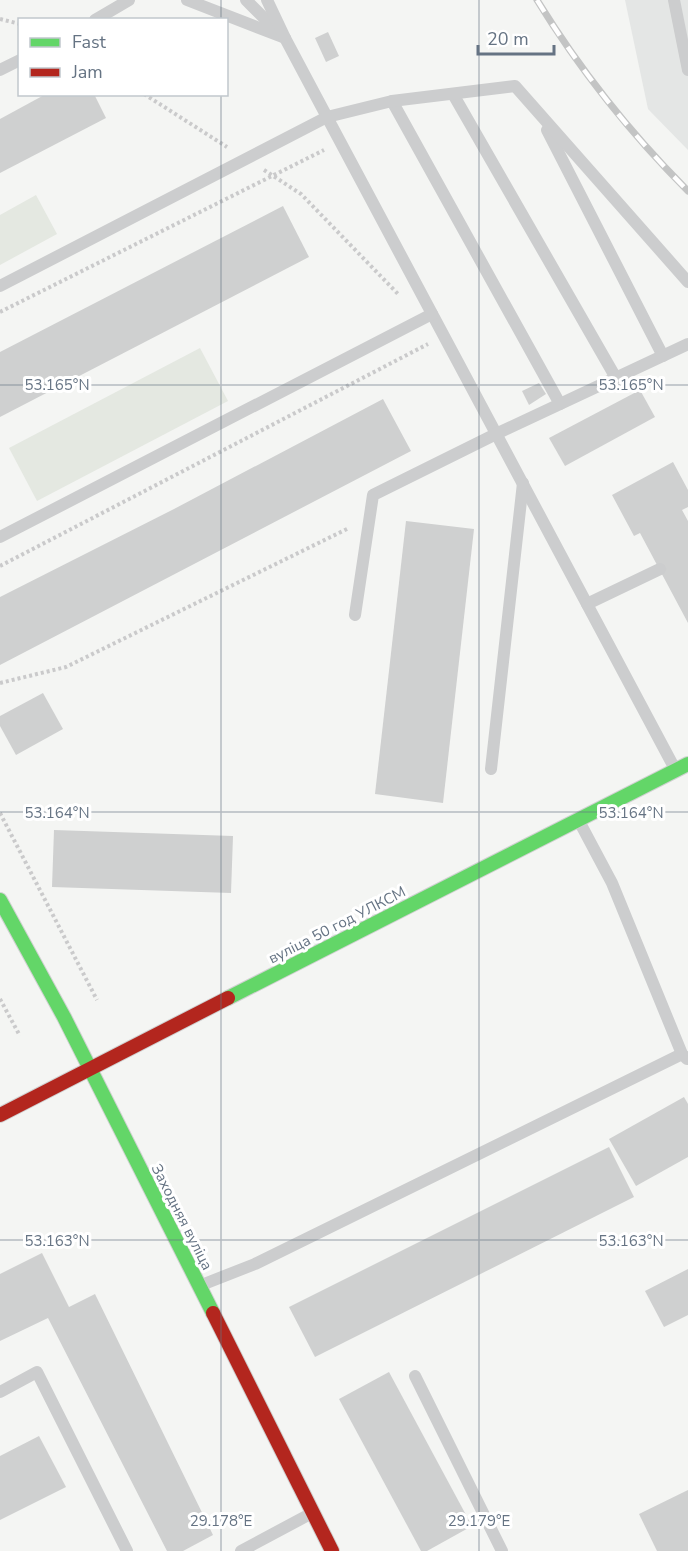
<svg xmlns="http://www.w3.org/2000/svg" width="688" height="1551" viewBox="0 0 688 1551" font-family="'Nunito Sans',sans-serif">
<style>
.built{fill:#e4e6e5}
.green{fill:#e4e8e1}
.building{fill:#cfd0d0}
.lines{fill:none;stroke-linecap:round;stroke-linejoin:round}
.fast-casing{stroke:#d0d1d1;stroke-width:16}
.jam-casing{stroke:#d0d1d1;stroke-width:16}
.path{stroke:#cacacb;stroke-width:4;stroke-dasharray:3 3;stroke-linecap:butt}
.lane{stroke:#cccdce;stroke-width:12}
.fast{stroke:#63d668;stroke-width:14}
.jam{stroke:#b3261e;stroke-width:14}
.rail-casing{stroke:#c3c4c4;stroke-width:7}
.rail{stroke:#fff;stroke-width:4.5;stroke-dasharray:14;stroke-linecap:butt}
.ticks{fill:none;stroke:#657383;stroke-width:1.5;stroke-opacity:0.45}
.labels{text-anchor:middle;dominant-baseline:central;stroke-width:6;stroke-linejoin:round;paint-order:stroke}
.street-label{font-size:15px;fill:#657383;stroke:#fff}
.ticks-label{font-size:15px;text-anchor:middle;fill:#657383;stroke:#fff;stroke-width:6;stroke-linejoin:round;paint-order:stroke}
</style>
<rect width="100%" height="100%" fill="#f4f5f3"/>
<!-- built -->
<polygon class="built" points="625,0 688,0 688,150 648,109"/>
<!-- green -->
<g class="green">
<polygon points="36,195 57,234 0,265 0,215"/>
<polygon points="200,348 228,401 37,501 9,448"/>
</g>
<!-- building -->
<g class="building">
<polygon points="328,32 339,56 326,62 315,38"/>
<polygon points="46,94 94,94 106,118 0,173 0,119"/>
<polygon points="283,206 309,257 0,417 0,352"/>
<polygon points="539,383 546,394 529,405 522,391"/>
<polygon points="640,390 655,417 565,466 549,438"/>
<polygon points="383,399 411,451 0,665 0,597 174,509"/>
<polygon points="673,462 688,490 688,507 682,510 688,521 688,623 640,533 634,536 612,495"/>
<polygon points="406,521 474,529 443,803 375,794"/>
<polygon points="43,693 63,729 16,755 0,726 0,716"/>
<polygon points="54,830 233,836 231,893 52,887"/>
<polygon points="684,1097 688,1104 688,1157 636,1186 609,1139"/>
<polygon points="609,1147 634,1197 315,1357 289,1307"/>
<polygon points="42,1253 69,1307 95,1294 213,1535 183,1551 167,1551 48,1318 0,1341 0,1274"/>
<polygon points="688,1269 688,1315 664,1327 645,1291"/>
<polygon points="389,1372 472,1526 427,1551 421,1551 339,1399"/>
<polygon points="39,1436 66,1487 0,1520 0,1456"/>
<polygon points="688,1490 688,1551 657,1551 639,1514"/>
</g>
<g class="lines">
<!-- fast casing -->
<g class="fast-casing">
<g id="fast">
<polyline points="0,900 64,1017 213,1313"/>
<polyline points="228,998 688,764"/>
</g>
</g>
<!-- jam casing -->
<g class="jam-casing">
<g id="jam">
<polyline points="0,1115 228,998"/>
<polyline points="213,1313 332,1551"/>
</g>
</g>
<!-- path -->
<g class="path">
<polyline points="0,19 20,24"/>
<polyline points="144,94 227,147"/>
<polyline points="264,170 301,194 399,295"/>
<polyline points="0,312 324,150"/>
<polyline points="0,566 428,344"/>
<polyline points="0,683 66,667 349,528"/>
<polyline points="0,813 97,1000"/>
<polyline points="0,999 20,1036"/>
</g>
<!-- lane -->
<g class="lane">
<polyline points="187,0 285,38"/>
<polyline points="246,0 277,31"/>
<polyline points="267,0 285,38 327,117 675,769"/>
<polyline points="674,0 688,70"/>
<polyline points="95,20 129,0"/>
<polyline points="0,70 20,60"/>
<polyline points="453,94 616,378"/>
<polyline points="392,101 560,404"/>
<polyline points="547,130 663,356"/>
<polyline points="0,286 327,117 392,101 515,86 688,282"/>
<polyline points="0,537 432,314"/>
<polyline points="587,604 660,569"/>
<polyline points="355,615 373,495 496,434 688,344"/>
<polyline points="491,769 523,483"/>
<polyline points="579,821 612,883 682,1054 687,1059"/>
<polyline points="199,1286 255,1264 682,1054"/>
<polyline points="415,1376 502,1551"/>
<polyline points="0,1392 37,1372 127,1551"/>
<polyline points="241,1551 312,1513"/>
</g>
<!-- fast -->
<use href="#fast" class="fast"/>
<!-- jam -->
<use href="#jam" class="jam"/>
<!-- rail casing -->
<g class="rail-casing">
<path id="rail" d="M537,0C580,70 630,133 688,191"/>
</g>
<!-- rail -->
<use href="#rail" class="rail"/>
</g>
<!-- ticks -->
<path class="ticks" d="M221,0V20M479,0V1551M221,94V1551M0,385H688M0,812H688M0,1240H688"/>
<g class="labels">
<!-- street labels -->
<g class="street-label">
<text transform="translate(337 925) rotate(-27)">вуліца 50 год УЛКСМ</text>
<text transform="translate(182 1217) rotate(63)">Заходняя вуліца</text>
</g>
</g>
<g class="ticks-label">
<text x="57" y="390">53.165°N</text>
<text x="631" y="390">53.165°N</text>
<text x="57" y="818">53.164°N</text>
<text x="631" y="818">53.164°N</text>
<text x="57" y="1246">53.163°N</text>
<text x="631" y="1246">53.163°N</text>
<text x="221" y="1526">29.178°E</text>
<text x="479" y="1526">29.179°E</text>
</g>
<!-- legend -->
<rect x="18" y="18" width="210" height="78" fill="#ffffff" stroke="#c1c7cd" stroke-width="1.5"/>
<rect x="30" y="38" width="30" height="9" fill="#63d668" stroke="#c1c7cd" stroke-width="1.5"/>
<text x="72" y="48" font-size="18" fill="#657383">Fast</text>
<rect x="30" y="68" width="30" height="9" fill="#b3261e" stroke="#c1c7cd" stroke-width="1.5"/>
<text x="72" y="78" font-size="18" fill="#657383">Jam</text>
<!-- scale -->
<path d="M478 45v9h76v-9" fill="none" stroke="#657383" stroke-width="3"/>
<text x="487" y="45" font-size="18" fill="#657383" stroke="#ffffff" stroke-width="4.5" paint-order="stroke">20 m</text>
</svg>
